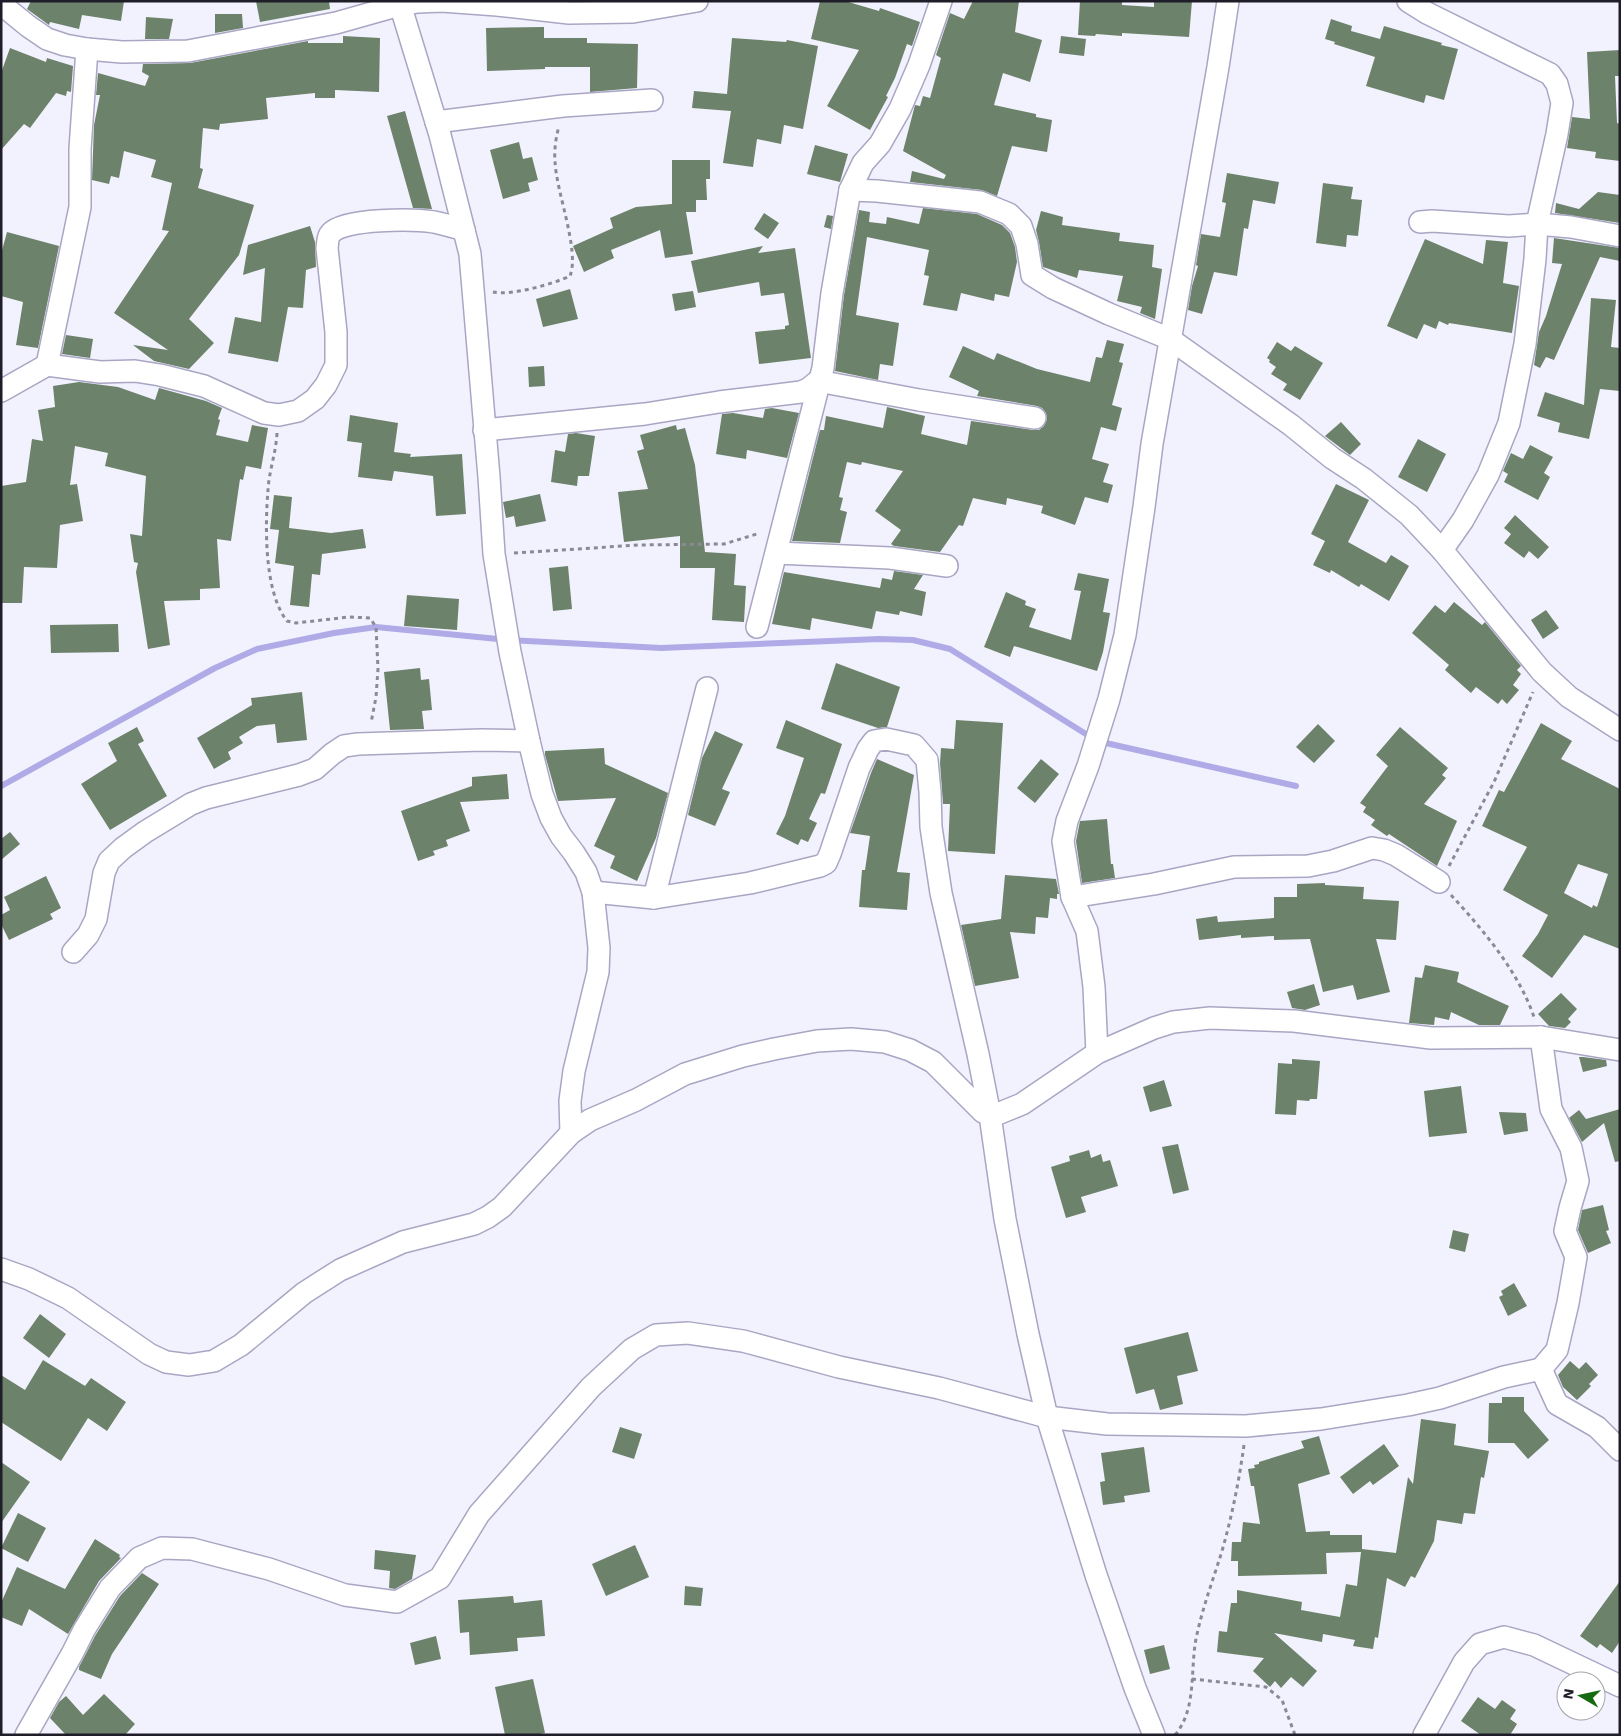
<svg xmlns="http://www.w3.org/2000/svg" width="1621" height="1736" viewBox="0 0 1621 1736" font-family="'Work Sans',sans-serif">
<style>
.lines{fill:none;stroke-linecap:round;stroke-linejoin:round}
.stream{stroke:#b0abe7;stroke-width:6}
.building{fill:#6d826a;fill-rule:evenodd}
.street-casing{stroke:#a8a6c3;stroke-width:24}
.path{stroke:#8a8995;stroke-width:3;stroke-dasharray:4 4;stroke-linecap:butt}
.street{stroke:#fff;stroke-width:21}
</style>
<rect width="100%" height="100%" fill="#f2f2fe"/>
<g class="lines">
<!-- stream -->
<polyline class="stream" points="1,786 215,668 257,649 334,633 376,627 508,640 661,648 879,639 913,640 950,649 1097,741 1296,786"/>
</g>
<!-- building -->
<g class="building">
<polygon points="31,1 124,1 121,21 82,15 79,29 50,22 49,25 27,9"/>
<polygon points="256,1 329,1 330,9 260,22"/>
<polygon points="820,1 845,1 879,11 880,8 920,22 912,46 907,44 895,78 886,96 888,97 870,130 827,106 859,50 811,39"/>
<polygon points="973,1 1019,1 1015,32 1042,40 1030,82 1003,73 994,105 1036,114 1036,117 1052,120 1047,152 1012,146 997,196 982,190 910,182 912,171 944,179 946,175 903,151 915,105 920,106 923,96 930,98 941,58 936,55 950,13 964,19"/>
<polygon points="1080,1 1122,1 1122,5 1154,7 1154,1 1192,1 1189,37 1122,33 1122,36 1096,34 1095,36 1078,35"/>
<polygon points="215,14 242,14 243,28 215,33"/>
<polygon points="146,17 173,19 169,39 145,39"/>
<polygon points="1331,19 1352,26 1351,31 1380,39 1384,26 1442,43 1441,45 1458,49 1444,100 1426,95 1424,103 1366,86 1375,57 1334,44 1335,42 1325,39"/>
<polygon points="544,27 544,38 587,38 587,43 638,44 637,88 590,92 590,67 545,67 545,69 487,71 486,28"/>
<polygon points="343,36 380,38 379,92 335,90 335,98 315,98 315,93 266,98 268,119 220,124 219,130 203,128 200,168 203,169 198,188 254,205 239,255 189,319 214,343 189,369 154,361 133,345 168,350 114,313 169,231 162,230 172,183 151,177 156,160 124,151 119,178 111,176 109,184 92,180 94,125 100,95 96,95 98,73 145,86 149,76 142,72 143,64 190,63 308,41 308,43 343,43"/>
<polygon points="1061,36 1086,39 1084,56 1059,53"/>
<polygon points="732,38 786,42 787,40 818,46 803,129 784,125 781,144 757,139 753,167 723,163 731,111 692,108 694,91 727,94"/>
<polygon points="10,48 46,62 47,58 73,66 71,92 67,91 66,96 56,93 30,128 24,124 1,150 1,73"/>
<polygon points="1620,50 1620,76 1615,76 1617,123 1620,124 1620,161 1595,158 1596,152 1567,148 1572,117 1590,119 1587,52"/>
<polygon points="405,111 432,209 413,208 387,116"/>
<polygon points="519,142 523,159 532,157 538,180 528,183 530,191 503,199 490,150"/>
<polygon points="815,145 848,154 840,182 807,174"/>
<polygon points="672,160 710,160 710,179 706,179 707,200 696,200 696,212 686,212 693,254 665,258 660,230 611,250 614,258 584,272 573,246 613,228 610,218 636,207 672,204"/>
<polygon points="1227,173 1279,182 1275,204 1253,200 1248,229 1244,228 1237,276 1214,272 1202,314 1188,310 1192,286 1198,266 1196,265 1201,234 1220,237 1226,203 1222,202"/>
<polygon points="1323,183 1353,187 1351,199 1362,200 1358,236 1347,235 1346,247 1316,243"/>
<polygon points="1598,192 1620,195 1620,223 1555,213 1556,203 1579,209"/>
<polygon points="923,208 977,214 1002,225 1010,233 1015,247 1017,262 1009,297 995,294 994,301 961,293 957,311 923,305 929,276 924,275 929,250 867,237 856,315 899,323 893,366 880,364 878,380 835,371 844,295 859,210 870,212 869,222 886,224 887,217 919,224"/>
<polygon points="1041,211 1063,217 1062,225 1120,233 1119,241 1154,245 1152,267 1162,269 1155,319 1140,313 1142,307 1117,301 1123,276 1079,270 1077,278 1043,267 1039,242 1036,230"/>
<polygon points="764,213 779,223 768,239 754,229"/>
<polygon points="827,215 833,216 831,229 824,227"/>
<polygon points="310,226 315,242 316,267 306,270 303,308 288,307 278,362 228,353 235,317 261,322 265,268 243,275 248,245"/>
<polygon points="7,232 59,246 38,348 16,345 23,302 1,296 1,254"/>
<polygon points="1554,238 1620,248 1620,261 1600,257 1554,360 1546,357 1540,368 1534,365 1539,332 1546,316 1562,264 1552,263"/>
<polygon points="1425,239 1483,264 1486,240 1508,242 1503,283 1519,286 1512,333 1449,323 1448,325 1439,321 1436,329 1424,324 1417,339 1387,326"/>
<polygon points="763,246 758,253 795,248 811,358 759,364 755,332 785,329 785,326 789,325 784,293 761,296 759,282 698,293 691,261"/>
<polygon points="570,289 578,319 543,327 536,299"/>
<polygon points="693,291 696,307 675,311 672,294"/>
<polygon points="1591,298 1616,300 1611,347 1620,348 1620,391 1600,389 1589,439 1558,432 1560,423 1537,416 1545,392 1584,405"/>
<polygon points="66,335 93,339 90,358 62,354"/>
<polygon points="1107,340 1124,344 1119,362 1123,363 1112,405 1122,408 1116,431 1101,427 1092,459 1109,464 1103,482 1113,485 1108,503 1085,497 1075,525 1041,513 1043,506 1007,498 1006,505 973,498 963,526 959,525 940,552 894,546 891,544 901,530 875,511 903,471 862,462 861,465 847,462 839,497 843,498 840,510 847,512 840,543 792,541 820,430 824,430 826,416 883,428 887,407 925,416 921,434 967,445 971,421 1033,430 1039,430 1044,426 1047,419 1046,413 1042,408 1037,406 977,396 979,391 949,377 963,346 994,360 997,353 1037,369 1090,382 1096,357 1102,358"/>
<polygon points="1277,342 1291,351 1295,346 1323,363 1300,400 1283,390 1287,384 1271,374 1276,367 1269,362 1270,360 1267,358"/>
<polygon points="544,366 545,386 529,387 528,367"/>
<polygon points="79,382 118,387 155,400 159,388 206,401 222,408 218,419 220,420 216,435 248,442 252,425 268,428 261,469 246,466 243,480 240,479 231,541 217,539 220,588 200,589 200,600 164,601 170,645 148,649 136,572 138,563 134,562 130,534 142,536 146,476 105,466 108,453 75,446 70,485 77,484 83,521 60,525 57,568 24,567 22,603 1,603 1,486 26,482 32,439 43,441 38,410 55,407 53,386"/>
<polygon points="772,408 799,413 787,458 747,450 746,459 716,454 722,414 733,413 763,418 765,409"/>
<polygon points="350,415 398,423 394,452 411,454 410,457 462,454 466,514 436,516 433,476 394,471 392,481 358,477 362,443 347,441"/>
<polygon points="1341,422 1361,444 1350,455 1325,436"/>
<polygon points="676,425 677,430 685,428 695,465 705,552 736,554 734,585 746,586 744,622 712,620 715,568 680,568 680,536 624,542 618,492 648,489 637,451 644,449 640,435"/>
<polygon points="576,433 595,436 589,476 578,476 577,486 551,482 555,450 565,452 568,434"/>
<polygon points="1418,439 1446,454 1427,492 1398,477"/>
<polygon points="1530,445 1553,457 1544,473 1550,477 1538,500 1504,482 1508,474 1503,471 1511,453 1523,459"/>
<polygon points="1336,484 1369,500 1348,542 1386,563 1391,555 1409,566 1389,601 1361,584 1359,587 1331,570 1330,573 1313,565 1325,541 1311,534"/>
<polygon points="540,494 546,521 516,527 514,516 506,518 503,502"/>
<polygon points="274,495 292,497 289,528 331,533 363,529 366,548 322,554 320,575 312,574 309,607 290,605 294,566 275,563 279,530 270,529"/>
<polygon points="1515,515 1549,547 1538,559 1529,551 1524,558 1504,543 1511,534 1504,528"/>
<polygon points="568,566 572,609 553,611 549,568"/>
<polygon points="894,571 923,575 914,589 926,592 922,616 900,611 899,615 876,611 872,629 812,618 810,630 772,624 784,572 880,588 882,578 892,580"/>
<polygon points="1078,573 1109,579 1103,612 1110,613 1103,652 1097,671 1014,646 1010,657 984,647 1006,592 1026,601 1025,605 1036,609 1029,627 1071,640 1081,591 1074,590"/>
<polygon points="407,595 459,599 457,630 404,626"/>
<polygon points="1454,602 1482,625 1485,622 1521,666 1517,670 1521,674 1513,685 1519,690 1507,704 1502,699 1498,704 1476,687 1471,693 1445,670 1449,665 1412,633 1435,605 1445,613"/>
<polygon points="1546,610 1559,628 1543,639 1531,620"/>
<polygon points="118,624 119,652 51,653 50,625"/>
<polygon points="836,663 900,687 887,727 878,728 821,709"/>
<polygon points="420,668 421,680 429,679 432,710 422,711 424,729 390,730 384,672"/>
<polygon points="302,692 307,740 277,743 275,724 257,726 239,737 243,743 228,752 231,759 214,769 197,738 252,705 251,698"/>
<polygon points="786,720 842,744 825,794 821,793 809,819 817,823 808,842 801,839 798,845 776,834 785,816 804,758 776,748"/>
<polygon points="956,720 1003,723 995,854 948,851 950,804 943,804 940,763 941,748 954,749"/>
<path d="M1541,723L1572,741L1561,759L1620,789V949L1584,935L1552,978L1522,956L1538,934L1548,915L1503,890L1527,847L1482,826L1499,790L1504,792ZM1578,864L1608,874L1597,907L1593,905L1592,908L1564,893Z"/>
<polygon points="1318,724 1335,741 1314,763 1296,747"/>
<polygon points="137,727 144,741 138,744 167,796 110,830 81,784 117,761 108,743"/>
<polygon points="1400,727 1448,768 1442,775 1446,778 1424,804 1457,821 1437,866 1389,834 1387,836 1371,825 1375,820 1363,812 1366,807 1360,803 1388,766 1376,755"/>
<polygon points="715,731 743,744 722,789 730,792 715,826 688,815 702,758"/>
<polygon points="604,748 605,764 668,793 656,838 637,881 610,868 615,856 594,846 616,798 558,801 545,755 545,751"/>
<polygon points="877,759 914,775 897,872 910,873 907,910 859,907 862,870 865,870 870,836 850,833 871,773"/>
<polygon points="1041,759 1059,774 1035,803 1017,788"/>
<polygon points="507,774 509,799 460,802 470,831 446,840 448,846 433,851 435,855 418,861 401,811 472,786 472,777"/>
<polygon points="1107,819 1111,864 1113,864 1115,878 1082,883 1076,841 1080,821"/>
<polygon points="10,832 20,844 1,860 1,839"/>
<polygon points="1005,875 1056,879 1059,894 1057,894 1057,899 1050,898 1048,918 1036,917 1035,934 1010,932 1019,978 975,986 961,925 1001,919"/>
<polygon points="46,876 61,908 50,914 53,919 9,940 1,924 1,915 10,910 4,897"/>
<polygon points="1325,883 1325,885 1364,887 1363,899 1399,901 1396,940 1376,939 1390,992 1357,1000 1353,985 1323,992 1310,939 1274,940 1274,936 1241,938 1241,935 1199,940 1196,919 1217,916 1218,922 1274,918 1274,897 1297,897 1297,884"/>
<polygon points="1425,965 1459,972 1457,982 1509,1006 1500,1025 1479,1025 1451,1012 1449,1020 1435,1017 1434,1025 1409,1023 1415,977 1422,978"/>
<polygon points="1314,984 1320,1005 1305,1010 1292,1008 1287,992"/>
<polygon points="1561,993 1577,1009 1568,1019 1571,1022 1565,1028 1549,1026 1538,1014"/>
<polygon points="1579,1057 1583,1057 1606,1060 1607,1066 1583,1072"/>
<polygon points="1292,1059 1320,1061 1317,1099 1310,1099 1309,1101 1297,1100 1296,1115 1275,1114 1278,1063 1292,1064"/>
<polygon points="1164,1080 1172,1106 1150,1112 1143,1087"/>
<polygon points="1461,1086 1467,1133 1429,1137 1424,1091"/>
<polygon points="1620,1109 1620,1161 1615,1162 1604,1123 1582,1142 1569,1118 1579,1110 1586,1119"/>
<polygon points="1499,1112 1526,1113 1528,1131 1504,1135"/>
<polygon points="1178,1144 1189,1190 1173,1194 1162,1147"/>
<polygon points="1089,1150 1091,1158 1101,1154 1103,1162 1110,1160 1118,1186 1081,1197 1086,1212 1066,1218 1051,1167 1070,1161 1069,1156"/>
<polygon points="1603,1205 1609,1230 1606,1231 1611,1243 1588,1253 1578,1230 1582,1210"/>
<polygon points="1453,1230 1469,1234 1465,1252 1449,1248"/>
<polygon points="1514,1283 1527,1306 1508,1316 1499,1297 1503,1295 1501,1291"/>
<polygon points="40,1314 66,1334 49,1358 23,1338"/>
<polygon points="1188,1332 1198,1371 1177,1376 1183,1404 1160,1410 1154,1389 1136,1394 1124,1348"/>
<polygon points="43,1360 85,1386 91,1378 126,1402 107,1431 88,1418 61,1461 1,1422 1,1375 25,1390"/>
<polygon points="1570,1361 1579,1369 1586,1362 1598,1375 1589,1384 1591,1386 1577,1400 1563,1387 1558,1375"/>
<polygon points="1502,1397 1524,1397 1524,1411 1549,1440 1528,1459 1514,1443 1488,1443 1489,1403 1502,1403"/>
<polygon points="1421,1419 1456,1424 1454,1445 1489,1451 1484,1478 1481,1477 1475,1514 1464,1513 1462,1524 1437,1520 1434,1541 1415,1578 1411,1576 1405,1587 1387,1578 1378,1638 1375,1637 1373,1649 1353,1646 1355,1640 1323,1634 1322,1642 1274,1633 1317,1671 1303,1687 1291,1677 1281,1688 1275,1681 1270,1687 1253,1671 1264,1658 1217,1652 1219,1631 1227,1632 1231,1603 1237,1603 1237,1590 1302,1602 1301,1610 1340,1617 1346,1584 1357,1586 1361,1552 1326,1553 1327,1574 1238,1576 1238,1561 1231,1561 1232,1542 1241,1542 1243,1522 1260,1524 1254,1486 1251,1486 1248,1469 1255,1468 1254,1465 1259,1464 1259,1462 1304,1448 1301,1441 1319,1436 1330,1474 1298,1484 1306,1532 1330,1531 1330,1535 1362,1535 1362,1549 1396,1553 1408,1477 1413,1484"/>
<polygon points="620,1427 642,1434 634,1459 612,1452"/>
<polygon points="1384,1444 1399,1466 1373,1485 1370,1481 1353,1494 1340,1477"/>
<polygon points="1144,1447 1150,1492 1124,1496 1125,1502 1103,1505 1100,1482 1105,1481 1101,1453"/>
<polygon points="1,1462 30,1482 1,1523"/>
<polygon points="18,1513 46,1528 28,1562 1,1548"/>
<polygon points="95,1539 120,1555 119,1557 121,1558 99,1581 68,1634 29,1609 22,1626 1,1617 1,1603 17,1567 65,1589"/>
<polygon points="635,1545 649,1577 606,1596 592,1564"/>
<polygon points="375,1550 416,1555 412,1579 395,1589 389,1588 390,1571 374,1569"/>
<polygon points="142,1573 159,1584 112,1654 101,1679 79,1670 79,1667 95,1636 120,1596"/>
<polygon points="1620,1581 1620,1641 1612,1653 1600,1644 1597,1648 1580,1636"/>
<polygon points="685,1586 703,1588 701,1606 684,1605"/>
<polygon points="513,1596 514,1603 542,1600 545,1636 517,1638 518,1651 470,1655 469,1632 460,1633 458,1600"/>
<polygon points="436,1636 441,1659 415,1665 410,1643"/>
<polygon points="1164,1645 1170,1669 1150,1674 1144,1650"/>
<polygon points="533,1679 545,1733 536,1735 505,1735 495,1687"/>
<polygon points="104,1694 135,1724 125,1735 66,1735 50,1718 59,1702 66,1696 83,1715"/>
<polygon points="1478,1697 1495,1709 1502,1700 1516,1710 1510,1719 1517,1724 1510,1735 1481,1735 1461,1721"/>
</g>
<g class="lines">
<!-- street casing -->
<g class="street-casing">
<g id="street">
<polyline points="399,1 440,135 470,254 489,477 494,554 510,652 529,741 542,794 551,818 561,836 574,853 586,872 593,892 599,948 598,972 574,1071 570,1101 571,1133"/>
<polyline points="1408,1 1427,13 1550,74 1557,84 1562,103 1557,134 1537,224 1535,259 1525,344 1509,423 1488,475 1463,520 1442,550"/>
<polyline points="1,4 28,26 47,39 65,45 87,49 122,52 188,51 336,23 400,5 418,2 442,1 497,5 569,13 633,12 697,1"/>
<polyline points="436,122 563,106 652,100"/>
<polyline points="850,190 877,191 980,202 1009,214 1021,226 1027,244 1032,275 1053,288 1109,314 1170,339 1291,425 1332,458 1364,479 1409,515 1442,550 1542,672 1569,697 1620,730"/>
<polyline points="1420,222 1432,221 1509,226 1537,224 1571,227 1620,236"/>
<polyline points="47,365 80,207 80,149 87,49"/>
<path d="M1,391L47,365L100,372L135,371L160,375L204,386L264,413L279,415L298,411L315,399L326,385L336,365V332L327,248C328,243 327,237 331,233C345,218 414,219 434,222C444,224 454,227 464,230"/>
<polyline points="484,430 645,414 719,402 801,392 808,389 818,381 919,400 1035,418"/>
<polyline points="777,553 890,558 947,566"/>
<polyline points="757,627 823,368 832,293 850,190 863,163 880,144 900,109 919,65 941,1"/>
<polyline points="593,892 654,898 750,883 820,866 826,863 830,854 859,768 868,749 874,741 886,739 914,745 927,760 930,792 931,827 941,893 978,1054 990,1115 1005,1219 1028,1334 1047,1417 1096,1575 1135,1688 1154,1735"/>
<polyline points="1072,897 1154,884 1234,867 1308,866 1333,861 1372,848 1384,850 1396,855 1439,882"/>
<polyline points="654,898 707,688"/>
<polyline points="73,952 88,935 96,919 104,873 109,861 123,848 145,832 191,804 206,798 299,775 315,769 332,754 344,746 358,744 481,740 529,741"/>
<polyline points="1541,1037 1551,1109 1571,1148 1578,1181 1570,1208 1565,1231 1576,1257 1568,1303 1557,1350 1541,1369 1557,1404 1597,1427 1620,1450"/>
<polyline points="1097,1053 1094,987 1087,931 1072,897 1063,841 1067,821 1088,766 1109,699 1125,635 1144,507 1152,444 1218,67 1228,1"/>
<polyline points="1,1269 29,1279 68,1298 149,1354 166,1362 189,1365 214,1361 241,1345 304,1293 340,1270 403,1242 474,1224 488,1217 502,1207 571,1133 590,1120 636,1100 685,1074 743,1056 774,1049 817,1041 851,1039 885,1042 910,1050 933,1062 983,1112 995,1115 1022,1104 1097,1053 1154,1028 1173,1022 1210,1018 1294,1021 1431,1038 1541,1037 1620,1050"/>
<polyline points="26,1735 72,1654 84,1630 110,1588 139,1558 162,1548 192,1549 269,1569 345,1595 397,1602 440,1578 479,1514 591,1387 632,1349 656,1335 688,1333 743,1341 839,1367 939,1388 1047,1417 1107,1424 1246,1426 1321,1419 1408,1405 1440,1398 1504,1377 1541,1369"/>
<polyline points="1424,1735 1464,1662 1480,1644 1504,1637 1534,1645 1620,1686"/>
</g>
</g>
<!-- path -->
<g class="path">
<path d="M493,292C511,296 553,284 570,276C580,250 556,192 555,161C554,150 556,137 559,126"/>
<path d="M277,433C276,453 269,471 268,490C265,526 264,592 287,621L296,623L349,617L370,618L376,627L378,669L376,697L371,723"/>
<polyline points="514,553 639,545 724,544 760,533"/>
<polyline points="1449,866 1494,782 1533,692"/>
<path d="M1451,895C1484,931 1518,971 1534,1017"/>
<polyline points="1192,1679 1266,1687 1282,1700 1295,1735"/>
<path d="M1175,1735C1197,1709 1190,1670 1196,1639C1202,1609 1213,1580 1222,1551C1232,1516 1239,1481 1244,1445"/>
</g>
<!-- street -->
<use href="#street" class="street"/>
</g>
<!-- border -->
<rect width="1621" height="1736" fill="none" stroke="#1e1d28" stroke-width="5"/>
<!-- north arrow -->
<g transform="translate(1581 1696) rotate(279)"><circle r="24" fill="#ffffff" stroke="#a5a5a9"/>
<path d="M0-4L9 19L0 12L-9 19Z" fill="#15690e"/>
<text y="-8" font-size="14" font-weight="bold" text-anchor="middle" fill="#1e1d28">N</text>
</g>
</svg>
